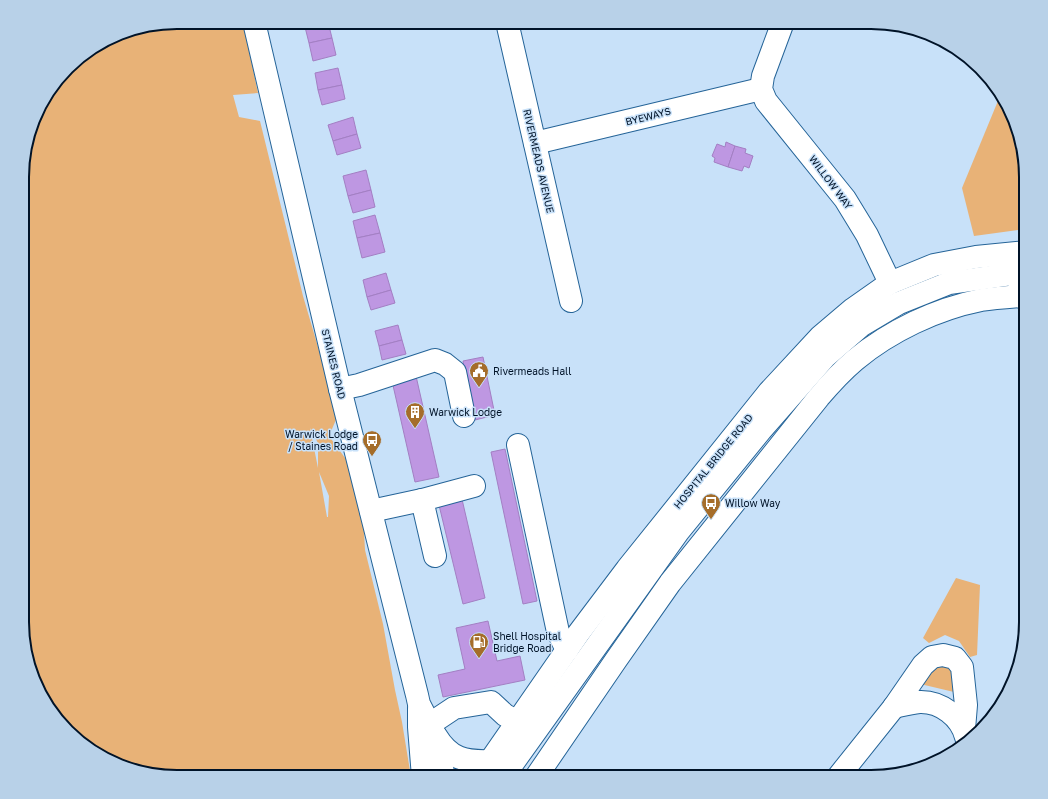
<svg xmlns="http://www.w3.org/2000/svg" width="1048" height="799" viewBox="0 0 1048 799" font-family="'Golos Text',sans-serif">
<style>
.green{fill:#e8b277;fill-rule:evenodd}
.building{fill:#be97e2;stroke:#a37fc3}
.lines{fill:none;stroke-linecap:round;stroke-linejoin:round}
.minor-casing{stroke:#256498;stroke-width:24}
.major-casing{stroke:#256498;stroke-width:24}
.minor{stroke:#fff;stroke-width:22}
.major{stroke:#fff;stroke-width:22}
.labels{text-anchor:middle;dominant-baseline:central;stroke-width:3;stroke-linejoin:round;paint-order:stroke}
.street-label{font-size:10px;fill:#001328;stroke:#c8e1f9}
.poi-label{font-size:10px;fill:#001328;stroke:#c8e1f9;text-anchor:start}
.rim{fill:none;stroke:#001328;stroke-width:2}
</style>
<rect width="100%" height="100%" fill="#c8e1f9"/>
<!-- green -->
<g class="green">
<path d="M177,22H243L258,93L233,95L239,117L260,121L303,296L338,415L329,436L348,462L363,515L365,550L383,624L395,690L402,722L411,777H167L118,765L75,739L38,691L22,632L23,157L43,100L75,60L127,30ZM310,428L318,443V468ZM319,472L329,496L328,517H327Z"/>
<polygon points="1000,96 1010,109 1026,177 1026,229 974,236 962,188"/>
<polygon points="956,578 980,585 977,655 970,657 959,641 945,635 929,643 923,638"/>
<polygon points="936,662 947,665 955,672 954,692 916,683"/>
</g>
<!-- building -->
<g class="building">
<polygon points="308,22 328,22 332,38 309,43 304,23"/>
<polygon points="332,38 336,55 313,61 309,43"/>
<polygon points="338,68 342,85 318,90 315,73"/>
<polygon points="342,85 345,99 322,105 318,90"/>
<polygon points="353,117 357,134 333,141 328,125"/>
<polygon points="357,134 361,148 337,155 333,141"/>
<polygon points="726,142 735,146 728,167 714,162 715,158 712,156 717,144 725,147"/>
<polygon points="735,146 746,149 745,153 753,156 749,168 744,166 742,171 728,167"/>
<polygon points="366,170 371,190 348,196 343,176"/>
<polygon points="371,190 375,207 353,213 348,196"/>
<polygon points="375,215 380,233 357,238 353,221"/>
<polygon points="380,233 385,252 362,258 357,238"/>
<polygon points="386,273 391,290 367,297 363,280"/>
<polygon points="391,290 395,303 371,310 367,297"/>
<polygon points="398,325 402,340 379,346 375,331"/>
<polygon points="402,340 406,354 382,360 379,346"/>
<polygon points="483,357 495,415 475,420 463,361"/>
<polygon points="416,376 439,477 415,482 392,381"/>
<polygon points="505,449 537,601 523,604 491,452"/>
<polygon points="461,495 485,598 463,604 438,501"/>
<polygon points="488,621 497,661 520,656 525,680 443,697 438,675 465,669 456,628"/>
</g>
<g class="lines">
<!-- minor casing -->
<g class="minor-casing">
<g id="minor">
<polyline points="507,22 571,301"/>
<polyline points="783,22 763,76 761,89 766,101 845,199 867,235 890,283"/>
<polyline points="535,143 761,89"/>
<polyline points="340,389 359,385 435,360 445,364 455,372 464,416"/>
<polyline points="518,445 558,632 567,650"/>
<polyline points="422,500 435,556"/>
<polyline points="371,511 422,500 474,486"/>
<path d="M894,707C903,705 911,703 919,702C941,701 961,717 966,737"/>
<polyline points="430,724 454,708 491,702 505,715 518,722"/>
<path d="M536,777L616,660L670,583L819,397C830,384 842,371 855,360C890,331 936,309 981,300C994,298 1008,297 1021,296L1018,273"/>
<polyline points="838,777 894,707 923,665 932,657 943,655 955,658 962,667 966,705 964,729"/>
</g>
</g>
<!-- major casing -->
<g class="major-casing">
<g id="major">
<polyline points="254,22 340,389 417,695 419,704 435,735 444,777"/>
<polyline points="419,709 419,727 423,777"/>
<path d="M436,736C450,759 465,762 491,761"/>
<polyline points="479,777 578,634 627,569 769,392 820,337 853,309 890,283 934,265 976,257 1026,252"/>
<polyline points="503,777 678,532 761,430 825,357 862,325 899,303 949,283 1026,272"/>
</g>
</g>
<!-- minor -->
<use href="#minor" class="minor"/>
<!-- major -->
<use href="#major" class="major"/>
</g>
<!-- icons -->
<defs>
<g id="civic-pin" transform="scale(1)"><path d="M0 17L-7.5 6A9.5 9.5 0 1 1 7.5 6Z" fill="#a56d2a" stroke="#c8e1f9"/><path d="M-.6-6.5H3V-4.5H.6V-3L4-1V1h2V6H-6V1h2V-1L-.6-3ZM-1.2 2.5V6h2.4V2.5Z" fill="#fff"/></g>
<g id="building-pin" transform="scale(1)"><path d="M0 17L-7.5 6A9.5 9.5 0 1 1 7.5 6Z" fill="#a56d2a" stroke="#c8e1f9"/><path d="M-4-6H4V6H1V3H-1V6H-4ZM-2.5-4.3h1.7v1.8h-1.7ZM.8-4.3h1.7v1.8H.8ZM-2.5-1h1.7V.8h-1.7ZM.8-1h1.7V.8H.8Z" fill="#fff"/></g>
<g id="bus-pin" transform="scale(1)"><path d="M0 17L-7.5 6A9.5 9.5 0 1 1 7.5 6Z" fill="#a56d2a" stroke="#c8e1f9"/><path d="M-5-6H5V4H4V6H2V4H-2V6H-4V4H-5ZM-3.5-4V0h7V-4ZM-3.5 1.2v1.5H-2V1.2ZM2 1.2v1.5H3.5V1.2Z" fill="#fff"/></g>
<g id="fuel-pin" transform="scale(1)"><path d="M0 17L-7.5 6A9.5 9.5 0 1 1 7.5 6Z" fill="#a56d2a" stroke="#c8e1f9"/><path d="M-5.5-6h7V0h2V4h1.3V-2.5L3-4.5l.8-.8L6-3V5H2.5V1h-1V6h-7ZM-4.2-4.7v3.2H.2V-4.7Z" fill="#fff"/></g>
</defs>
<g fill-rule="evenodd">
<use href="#civic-pin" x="479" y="371"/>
<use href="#building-pin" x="415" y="412"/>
<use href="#bus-pin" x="372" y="440"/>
<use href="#bus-pin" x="711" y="503"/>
<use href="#fuel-pin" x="479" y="642"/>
</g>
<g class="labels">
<!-- street labels -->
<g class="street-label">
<text transform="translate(648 116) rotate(-14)">BYEWAYS</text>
<text transform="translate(539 161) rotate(77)">RIVERMEADS AVENUE</text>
<text transform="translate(831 182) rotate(53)">WILLOW WAY</text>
<text transform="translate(334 364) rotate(76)">STAINES ROAD</text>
<text transform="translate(713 461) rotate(-51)">HOSPITAL BRIDGE ROAD</text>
</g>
<!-- poi labels -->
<g class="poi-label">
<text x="493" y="371">Rivermeads Hall</text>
<text x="429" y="412">Warwick Lodge</text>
<text x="358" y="434" text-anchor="end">Warwick Lodge<tspan x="358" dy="12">/ Staines Road</tspan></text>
<text x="725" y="503">Willow Way</text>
<text x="493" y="636">Shell Hospital<tspan x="493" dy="12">Bridge Road</tspan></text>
</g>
</g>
<!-- crop -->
<path d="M0 0H1048V799H0ZM177 29H871A148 148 0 0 1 1019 177V622A148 148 0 0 1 871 770H177A148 148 0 0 1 29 622V177A148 148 0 0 1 177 29Z" fill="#b8d1e8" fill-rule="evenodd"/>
<path class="rim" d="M177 29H871A148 148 0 0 1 1019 177V622A148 148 0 0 1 871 770H177A148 148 0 0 1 29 622V177A148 148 0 0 1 177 29Z"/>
</svg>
